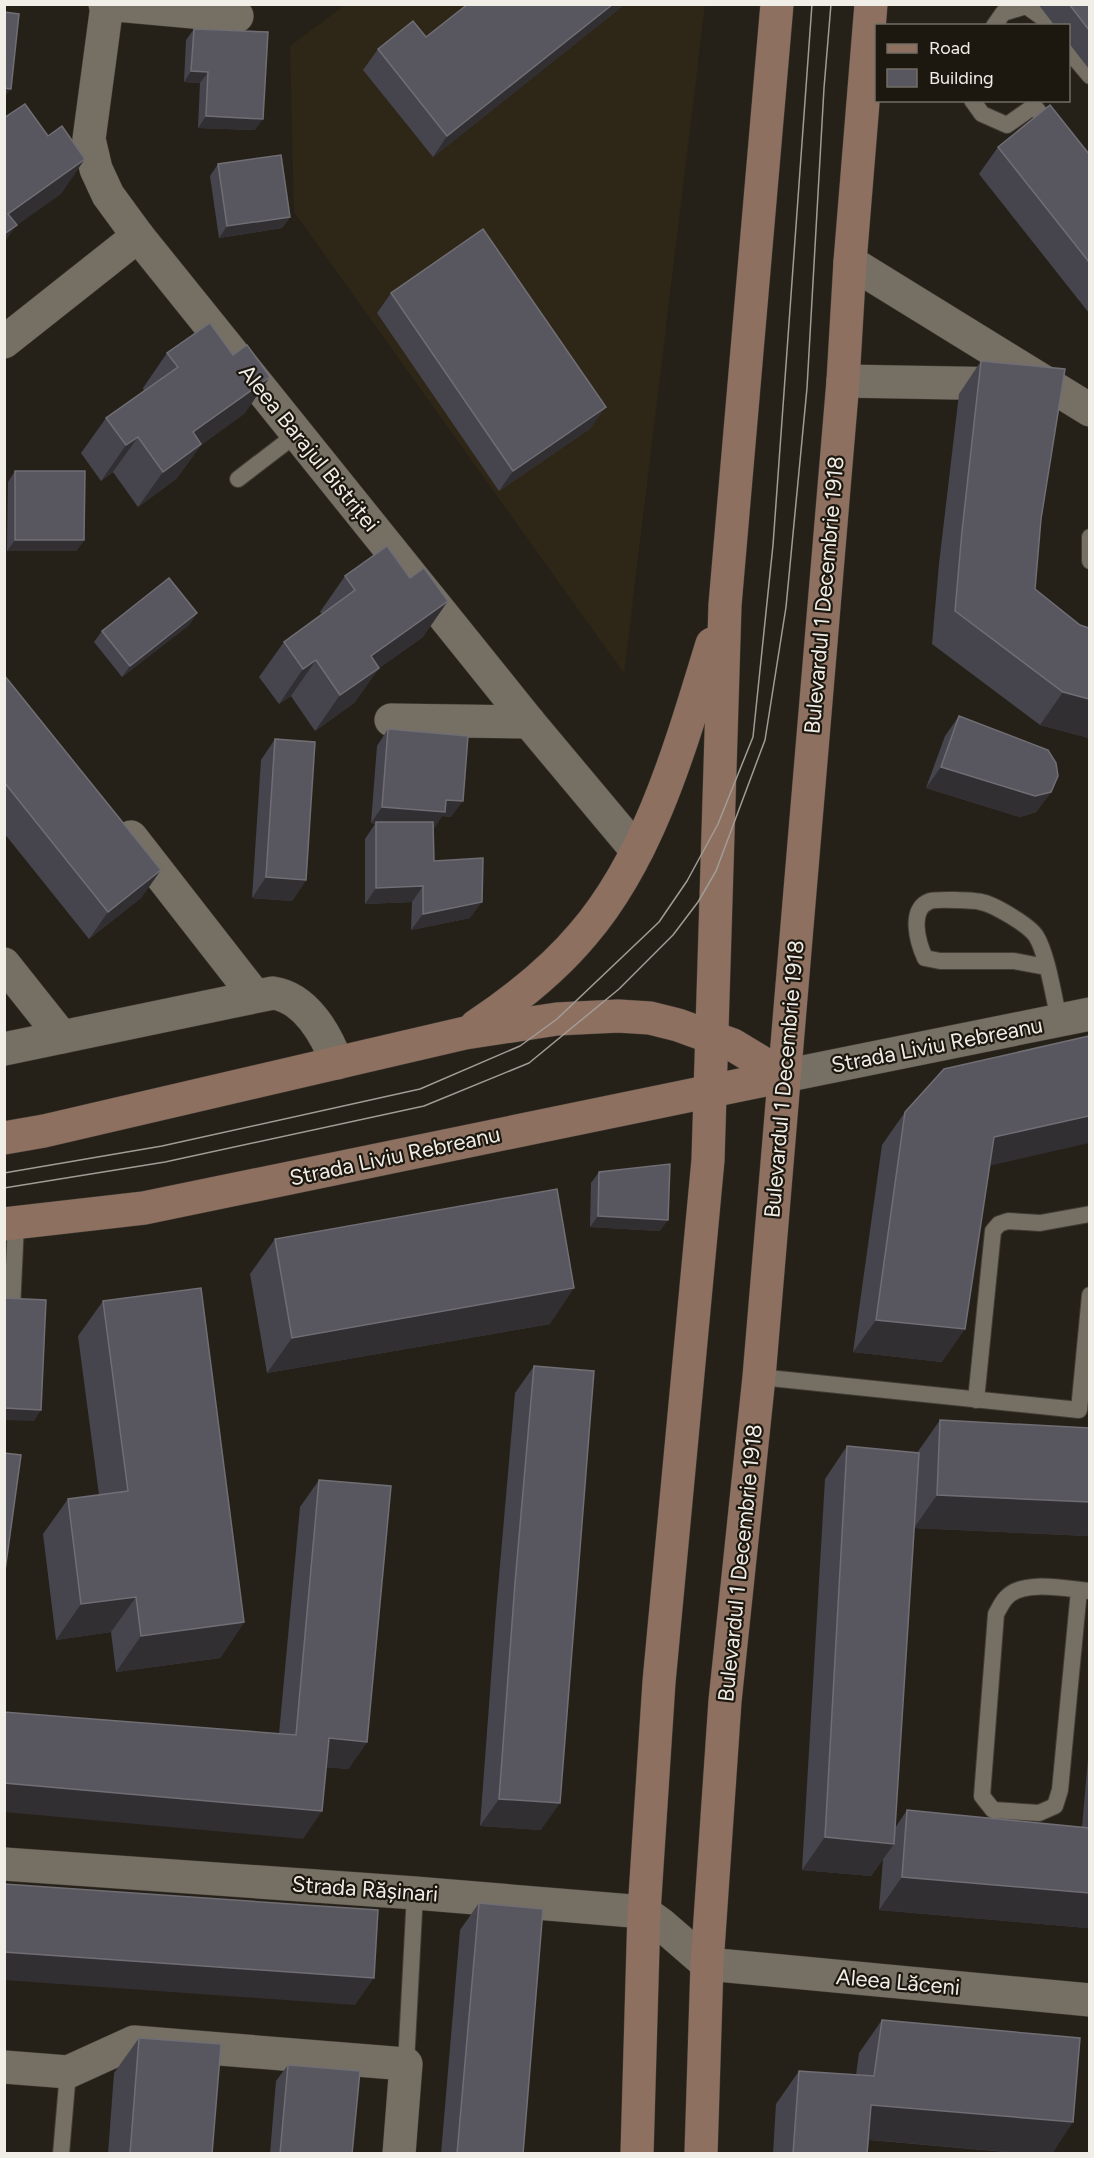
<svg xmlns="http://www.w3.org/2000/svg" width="1094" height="2158" viewBox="0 0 1094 2158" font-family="Figtree,sans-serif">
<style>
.built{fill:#2e2617}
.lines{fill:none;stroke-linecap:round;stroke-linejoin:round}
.lane-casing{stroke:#413d36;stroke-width:18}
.street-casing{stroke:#413d36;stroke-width:34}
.secondary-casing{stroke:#413d36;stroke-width:34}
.lane{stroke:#756f64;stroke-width:16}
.street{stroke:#756f64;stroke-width:33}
.secondary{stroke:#8e7060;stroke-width:33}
.tram{stroke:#a09c95;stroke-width:1.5}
.wall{fill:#46454e}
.shaded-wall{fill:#312f32}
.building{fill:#58575f;stroke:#706e74;stroke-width:1.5}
.labels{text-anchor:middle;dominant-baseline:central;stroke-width:4.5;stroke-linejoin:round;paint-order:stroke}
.street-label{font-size:22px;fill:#f1ede7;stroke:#1d180f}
</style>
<rect width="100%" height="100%" fill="#262118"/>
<!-- built -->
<polygon class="built" points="345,5 705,5 624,673 294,212 290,46"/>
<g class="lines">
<!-- lane casing -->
<g class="lane-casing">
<g id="lane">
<polyline points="994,26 1003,13 1026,6 1043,18 1049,26"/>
<polyline points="1068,50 1090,76"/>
<polyline points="972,100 982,114 1007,125 1034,106 1053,129"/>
<polyline points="238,479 298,433"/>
<polyline points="1090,537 1090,561"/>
<path d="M1046,967L1014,961H940L925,958C918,943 908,909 930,901C936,899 974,900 981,902C993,904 1029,925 1036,936C1047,953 1054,998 1059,1020"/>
<polyline points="12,1310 16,1223"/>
<polyline points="759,1377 1079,1410 1090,1295"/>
<polyline points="976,1400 993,1231 999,1224 1008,1221 1040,1223 1090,1214"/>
<path d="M1079,1590L1060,1790L1055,1806L1039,1813L993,1810L982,1796L996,1614C999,1609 1002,1602 1006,1598C1022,1579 1067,1589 1090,1591"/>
<polyline points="406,2064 415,1893"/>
<polyline points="61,2154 68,2072"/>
</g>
</g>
<!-- street casing -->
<g class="street-casing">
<g id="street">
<polyline points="105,4 237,16"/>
<polyline points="107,5 89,139 96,169 108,195 138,236 529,722 637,851"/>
<polyline points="850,262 1090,410"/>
<polyline points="4,342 138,236"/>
<polyline points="843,381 1012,384"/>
<polyline points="391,720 529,722"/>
<polyline points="131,837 255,996"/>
<polyline points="4,964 62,1037"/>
<path d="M4,1049L273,993C306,998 326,1034 337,1063"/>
<polyline points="784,1076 1090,1014"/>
<polyline points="4,1864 415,1893 644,1912 662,1925 707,1964 1090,2000"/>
<polyline points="4,2067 68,2072 134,2042 406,2064 399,2154"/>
</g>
</g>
<!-- secondary casing -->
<g class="secondary-casing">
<g id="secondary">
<path d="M476,1026C515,1000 553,970 583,934C651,855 682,741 712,644"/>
<polyline points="4,1138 44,1131 465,1033 557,1019 618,1016 650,1018 678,1025 733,1045 784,1076"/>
<polyline points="4,1224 144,1208 784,1076"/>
<polyline points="637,2154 644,1912 659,1682 708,1160 725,605 777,4"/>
<polyline points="701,2154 707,1964 725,1701 759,1377 843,381 850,262 871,4"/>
</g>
</g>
<!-- lane -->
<use href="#lane" class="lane"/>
<!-- street -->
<use href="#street" class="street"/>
<!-- secondary -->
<use href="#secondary" class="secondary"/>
<!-- tram -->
<g class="tram">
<polyline points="4,1173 162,1146 420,1089 520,1046 557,1019 659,922 687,881 718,824 753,737 773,545 812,4"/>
<polyline points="4,1188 165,1162 424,1106 529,1063 619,989 673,935 698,902 716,871 765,740 786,607 807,388 824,88 831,4"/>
</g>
</g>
<!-- wall -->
<g class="wall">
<polygon points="468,4 625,4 433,157 363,70 378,49 426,37"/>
<polygon points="1038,4 1089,4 1089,69 1068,42 1068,26 1055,26"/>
<polygon points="194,29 255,130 198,128 200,83 184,82 186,40"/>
<polygon points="998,147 1089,154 1089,313 979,174"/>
<polygon points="218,164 290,217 282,228 219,238 210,176"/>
<polygon points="391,293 591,428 499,491 377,313"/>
<polygon points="167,353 245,413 201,445 176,479 138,507 113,472 101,481 81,453 106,418 144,391 143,388"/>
<polygon points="981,361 1041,519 1035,589 1089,738 1040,725 932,644 939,564 959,394"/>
<polygon points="15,471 84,540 76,551 7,551 8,482"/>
<polygon points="345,576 410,578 423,637 379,668 354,703 315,731 291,696 279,704 259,677 284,642 322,614 320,612"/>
<polygon points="197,613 189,625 122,677 94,642 102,631"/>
<polygon points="4,675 142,897 89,939 4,833"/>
<polygon points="959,716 1051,792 1036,812 1020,817 926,788 945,736"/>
<polygon points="388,729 451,817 442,816 434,828 433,828 434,861 470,918 411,930 412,902 365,904 365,839 375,824 371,823 377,746"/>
<polygon points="275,739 306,880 292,901 252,898 261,760"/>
<polygon points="905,1112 990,1165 942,1362 853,1352 882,1145"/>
<polygon points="599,1172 660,1231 590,1227 591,1183"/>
<polygon points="275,1239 550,1324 267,1373 250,1274"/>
<polygon points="103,1301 244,1622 220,1658 116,1672 111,1632 56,1640 43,1534 68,1499 99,1495 78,1336"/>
<polygon points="534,1366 541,1830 480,1826 496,1611 515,1393"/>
<polygon points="940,1420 1089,1536 914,1528 895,1828 907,1810 1082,1827 1089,1748 1089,1924 1087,1928 879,1910 883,1859 871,1876 802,1870 825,1479 847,1446 917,1453"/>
<polygon points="319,1480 367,1742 348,1769 326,1767 303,1839 279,1734 300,1507"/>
<polygon points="479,1903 523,2154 441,2154 460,1930"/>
<polygon points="882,2020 1052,2154 1031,2154 869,2140 867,2154 773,2154 776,2104 799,2071 856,2075 859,2053"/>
<polygon points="139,2038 212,2154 108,2154 114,2073"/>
<polygon points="288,2065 352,2154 270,2154 276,2081"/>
</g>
<!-- shaded-wall -->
<g class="shaded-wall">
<polygon points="613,4 625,4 433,157 447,136"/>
<polygon points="191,71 208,72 200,83 184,82"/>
<polygon points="4,88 11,89 4,98"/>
<polygon points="206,116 263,119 255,130 198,128"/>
<polygon points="85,159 61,194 16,226 4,243 4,220 8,214"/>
<polygon points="290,217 282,228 219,238 227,226"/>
<polygon points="270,377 245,413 201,445 176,479 138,507 163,472 193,432"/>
<polygon points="606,407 591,428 499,491 513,471"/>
<polygon points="138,437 113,472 101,481 126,445"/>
<polygon points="15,540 84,540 76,551 7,551"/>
<polygon points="448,601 423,637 379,668 354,703 315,731 340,695 371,656"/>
<polygon points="197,613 189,625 122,677 130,666"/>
<polygon points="316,660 291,696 279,704 303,669"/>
<polygon points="1063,692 1089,699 1089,738 1040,725"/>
<polygon points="941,767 1051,792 1036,812 1020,817 926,788"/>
<polygon points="446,800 463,801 451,817 442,816 434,828 376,824 376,822 375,824 371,823 382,807"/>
<polygon points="161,870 142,897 89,939 108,912"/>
<polygon points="266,877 306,880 292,901 252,898"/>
<polygon points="423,886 412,902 365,904 376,888"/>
<polygon points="482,902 470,918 411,930 423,914"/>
<polygon points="1089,1116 1089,1143 971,1170 994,1137"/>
<polygon points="598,1216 668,1220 660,1231 590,1227"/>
<polygon points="574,1288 550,1324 267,1373 292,1338"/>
<polygon points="876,1320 965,1329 942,1362 853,1352"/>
<polygon points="4,1408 41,1410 34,1421 4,1420"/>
<polygon points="937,1495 1089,1502 1089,1536 914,1528"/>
<polygon points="136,1597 111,1632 56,1640 81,1604"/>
<polygon points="244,1622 220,1658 116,1672 141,1636"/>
<polygon points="329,1738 367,1742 348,1769 310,1766"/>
<polygon points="4,1783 322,1811 303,1839 4,1812"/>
<polygon points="499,1799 560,1803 541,1830 480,1826"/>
<polygon points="825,1837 894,1844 871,1876 802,1870"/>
<polygon points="902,1877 1089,1893 1089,1924 1087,1928 879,1910"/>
<polygon points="4,1952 374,1978 355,2005 4,1980"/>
<polygon points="871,2105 1073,2122 1052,2154 1031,2154 848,2138"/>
</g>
<!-- building -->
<g class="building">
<polygon points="468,4 613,4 447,136 378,49 413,21 426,37"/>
<polygon points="1069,4 1089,4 1089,30"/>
<polygon points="4,12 19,14 11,89 4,88"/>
<polygon points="194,29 268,32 263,119 206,116 208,72 191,71"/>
<polygon points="25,104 48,136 62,126 85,159 8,214 17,225 4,234 4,118"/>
<polygon points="1050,105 1089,154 1089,262 998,147"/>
<polygon points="281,155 290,217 227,226 218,164"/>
<polygon points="483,229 606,407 513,471 391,293"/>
<polygon points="210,323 233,355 247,345 270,377 193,432 201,444 163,472 138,437 126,445 106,418 178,367 167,353"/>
<polygon points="981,361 1065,369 1041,519 1035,589 1080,625 1089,628 1089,699 1063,692 955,611 962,531"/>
<polygon points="15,471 85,471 84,540 15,540"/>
<polygon points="387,546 410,578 424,568 448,601 371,656 379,668 340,695 316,660 303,669 284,642 355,590 345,576"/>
<polygon points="169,578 197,613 130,666 102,631"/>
<polygon points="4,675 161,870 108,912 4,782"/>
<polygon points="959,716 1048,750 1056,763 1058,776 1051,792 1035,796 941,767"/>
<polygon points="388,729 468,736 463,801 446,800 445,812 382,807"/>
<polygon points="275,739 315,742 306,880 266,877"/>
<polygon points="376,822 433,822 434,861 483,858 482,902 423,914 423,886 376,888"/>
<polygon points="1089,1036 1089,1116 994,1137 965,1329 876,1320 905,1112 944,1069"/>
<polygon points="670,1164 668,1220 598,1216 599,1172"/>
<polygon points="557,1189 574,1288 292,1338 275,1239"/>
<polygon points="201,1288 244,1622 141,1636 136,1597 81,1604 68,1499 128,1491 103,1301"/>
<polygon points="4,1298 46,1300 41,1410 4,1408"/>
<polygon points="534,1366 594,1371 560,1803 499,1799 515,1583"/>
<polygon points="940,1420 1089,1428 1089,1502 937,1495"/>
<polygon points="847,1446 919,1453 894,1844 825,1837"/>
<polygon points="4,1453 21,1455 4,1578"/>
<polygon points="319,1480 391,1486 367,1742 329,1738 322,1811 4,1783 4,1712 296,1735"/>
<polygon points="907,1810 1089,1828 1089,1893 902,1877"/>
<polygon points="4,1884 378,1910 374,1978 4,1952"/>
<polygon points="479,1903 543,1909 523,2154 457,2154"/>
<polygon points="882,2020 1080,2038 1073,2122 871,2105 867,2154 793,2154 799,2071 874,2076"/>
<polygon points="139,2038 221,2044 212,2154 130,2154"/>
<polygon points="288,2065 360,2071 352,2154 280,2154"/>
</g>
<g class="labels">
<!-- street labels -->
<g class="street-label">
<text transform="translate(309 448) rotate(51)">Aleea Barajul Bistriței</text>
<text transform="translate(824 595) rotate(-85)">Bulevardul 1 Decembrie 1918</text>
<text transform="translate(937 1045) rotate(-11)">Strada Liviu Rebreanu</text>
<text transform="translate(784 1079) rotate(-85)">Bulevardul 1 Decembrie 1918</text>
<text transform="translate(395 1156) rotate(-12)">Strada Liviu Rebreanu</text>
<text transform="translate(740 1563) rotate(-84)">Bulevardul 1 Decembrie 1918</text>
<text transform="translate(365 1889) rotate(4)">Strada Rășinari</text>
<text transform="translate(898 1982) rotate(5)">Aleea Lăceni</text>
</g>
</g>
<!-- border -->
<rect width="1094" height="2158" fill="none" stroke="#f1ede7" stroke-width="12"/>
<!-- legend -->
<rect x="875" y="24" width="195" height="78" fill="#1d180f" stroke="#726d65" stroke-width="1.5"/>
<rect x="887" y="44" width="30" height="9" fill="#8e7060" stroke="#726d65" stroke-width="1.5"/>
<text x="929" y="54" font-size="18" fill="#f1ede7">Road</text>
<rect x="887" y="69" width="30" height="18" fill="#58575f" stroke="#726d65" stroke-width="1.5"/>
<text x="929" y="84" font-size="18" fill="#f1ede7">Building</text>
</svg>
